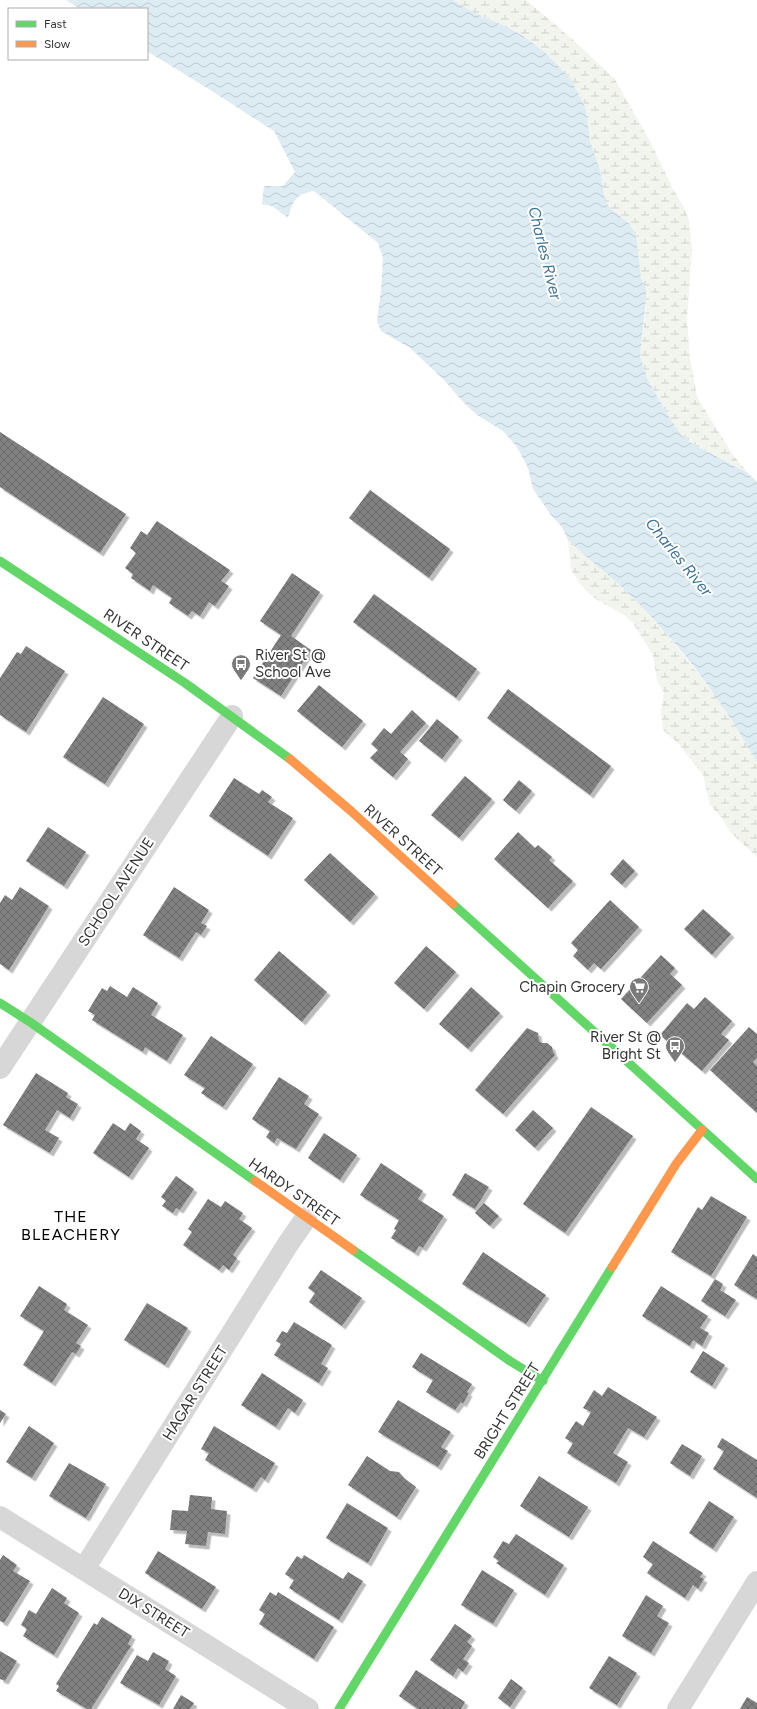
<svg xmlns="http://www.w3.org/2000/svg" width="757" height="1709" viewBox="0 0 757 1709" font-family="Figtree,sans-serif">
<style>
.wetland{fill:url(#wetland-marsh)}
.water{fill:url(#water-waves)}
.building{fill:url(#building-cross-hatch);filter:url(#shadow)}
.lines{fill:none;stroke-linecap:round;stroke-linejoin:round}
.street{stroke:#d7d7d7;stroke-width:22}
.fast{stroke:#63d668;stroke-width:9}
.slow{stroke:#ff974d;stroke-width:9}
.labels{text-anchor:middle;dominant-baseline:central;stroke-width:4;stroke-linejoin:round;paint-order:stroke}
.street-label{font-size:15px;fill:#333;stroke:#fff}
.poi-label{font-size:15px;fill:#333;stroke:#fff;text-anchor:end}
.water-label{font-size:16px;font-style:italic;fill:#3f7597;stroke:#fff}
.neighbourhood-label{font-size:16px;letter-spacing:1px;fill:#000;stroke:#fff}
</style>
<defs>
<pattern id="wetland-marsh" width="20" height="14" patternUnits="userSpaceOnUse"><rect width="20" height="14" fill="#f1f5ed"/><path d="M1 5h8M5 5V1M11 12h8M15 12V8" fill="none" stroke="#cfd2cc"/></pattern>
<pattern id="water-waves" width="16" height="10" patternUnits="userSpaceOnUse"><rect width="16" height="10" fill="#ddebf3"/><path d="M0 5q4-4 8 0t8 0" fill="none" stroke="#becad1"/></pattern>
<pattern id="building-cross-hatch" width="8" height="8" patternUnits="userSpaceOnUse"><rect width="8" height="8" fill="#818181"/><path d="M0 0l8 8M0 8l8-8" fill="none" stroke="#6a6a6a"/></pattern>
<filter id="shadow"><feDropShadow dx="3.5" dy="3.5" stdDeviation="0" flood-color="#0004"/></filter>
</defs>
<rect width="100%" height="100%" fill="#fff"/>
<!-- wetland -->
<g class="wetland">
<polygon points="453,0 526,0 571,38 614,78 651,143 672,187 684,208 689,220 692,250 687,319 690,358 697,397 733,455 748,473 693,444 681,435 666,412 647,378 640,356 646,309 646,289 641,278 636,235 630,224 610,208 605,202 590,141 586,109 571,79 547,54 523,36 507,27 472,12"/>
<polygon points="568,540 633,598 661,627 719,700 744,738 757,762 757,857 731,833 722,818 710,805 703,775 679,744 663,730 661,711 664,693 657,680 653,655 633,623 624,615 594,598 580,584 571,570"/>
</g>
<!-- water -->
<path class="water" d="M66,0H453L472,12L507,27L523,36L547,54L571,79L586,109L590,141L600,171L605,201L610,208L630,224L636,235L641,278L646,289V300L640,356L647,378L666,412L681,435L693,444L748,473L757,482V762C724,703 682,647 634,599C613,578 589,560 568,540L562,527L551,515L533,489L528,468L517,447L503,431L477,415L465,404L443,379L410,348L381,331L377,321L381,290L383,258L378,243L314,191C295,194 293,201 288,218L272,206L262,204L264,186H283L295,172L274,131L212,91L147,51V9H80Z"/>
<!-- building -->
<g class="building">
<polygon points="0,432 126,514 100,553 0,487"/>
<polygon points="370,490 450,549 429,578 349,518"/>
<polygon points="157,521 230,570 221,581 229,586 215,606 209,602 200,616 192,611 188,616 169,603 172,598 153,585 150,591 131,578 133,574 125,568 136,553 130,548 141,531 147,535"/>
<polygon points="292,573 320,592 291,636 311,650 281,696 253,678 281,635 260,621"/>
<polygon points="374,594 477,669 456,698 353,622"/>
<polygon points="26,646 65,671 26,732 0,715 0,678 17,652 21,654"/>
<polygon points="319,685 363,721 342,747 297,711"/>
<polygon points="508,689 611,766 590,795 487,718"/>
<polygon points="103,697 144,724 105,784 63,757"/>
<polygon points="412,710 426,723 400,752 408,759 393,777 370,758 378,750 371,744 384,728 391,734"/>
<polygon points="437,719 459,737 442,759 419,741"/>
<polygon points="465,776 492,799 459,838 431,815"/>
<polygon points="234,778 259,794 262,790 272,797 268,802 293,818 268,856 209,816"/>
<polygon points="519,780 532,791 516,811 503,800"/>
<polygon points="48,827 86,852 64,886 26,861"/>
<polygon points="518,832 535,848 538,845 552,857 549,860 573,881 548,908 494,859"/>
<polygon points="330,853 375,894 350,922 304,880"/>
<polygon points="623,859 635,871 622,885 610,874"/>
<polygon points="20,887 49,906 9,970 0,964 0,903 5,895 12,900"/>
<polygon points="174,887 209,910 201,923 207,926 201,935 196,932 179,958 143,935"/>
<polygon points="610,900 639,927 601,969 594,963 588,970 573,956 578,950 571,943"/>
<polygon points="703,909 731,934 712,955 684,929"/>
<polygon points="426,946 456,972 424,1009 394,983"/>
<polygon points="279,951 327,992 302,1022 254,980"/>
<polygon points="661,955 675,968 670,974 682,985 647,1023 621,999"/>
<polygon points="110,986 127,997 133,987 158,1003 151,1015 183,1035 167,1061 145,1047 143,1052 92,1020 95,1015 88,1011 102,988 107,991"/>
<polygon points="471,987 500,1013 468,1049 439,1024"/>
<polygon points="705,997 732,1021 721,1034 729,1040 702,1071 660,1035 687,1003 694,1009"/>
<polygon points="749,1027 757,1034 757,1058 753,1062 757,1066 757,1113 710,1070"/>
<polygon points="527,1028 538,1033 539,1041 542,1043 547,1043 552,1047 553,1052 555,1055 503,1114 475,1090"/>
<polygon points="211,1036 253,1064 223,1107 201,1093 205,1088 184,1075"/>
<polygon points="36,1073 68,1093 66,1097 78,1104 70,1118 57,1110 45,1130 59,1138 50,1153 3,1125"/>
<polygon points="279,1077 309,1096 304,1104 319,1114 296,1149 277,1138 274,1143 266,1137 270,1131 252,1119"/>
<polygon points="591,1107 633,1136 565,1233 523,1204"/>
<polygon points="533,1110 553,1128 535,1148 515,1130"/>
<polygon points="113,1123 125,1131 130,1123 141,1131 136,1139 149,1148 129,1177 93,1153"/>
<polygon points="324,1133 357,1155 340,1180 308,1158"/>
<polygon points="381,1163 423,1191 418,1199 444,1216 423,1248 419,1246 415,1253 391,1238 396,1230 394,1229 399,1220 360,1195"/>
<polygon points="465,1173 489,1187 475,1209 452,1195"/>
<polygon points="176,1176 194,1189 180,1210 176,1208 173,1213 162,1206 166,1201 161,1197"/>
<polygon points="711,1196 747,1217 711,1276 671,1252 698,1207 702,1210"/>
<polygon points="208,1199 221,1207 225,1201 243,1213 239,1219 252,1228 233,1255 237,1258 229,1270 223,1265 219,1270 183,1245 192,1232 188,1229"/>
<polygon points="484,1203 499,1216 490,1226 475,1213"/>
<polygon points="483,1252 546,1295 526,1324 462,1284"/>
<polygon points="753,1254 757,1257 757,1299 734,1285"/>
<polygon points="321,1270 362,1298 342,1326 309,1302 315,1293 308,1288"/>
<polygon points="715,1279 723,1284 720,1290 736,1300 725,1316 701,1301"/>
<polygon points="39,1286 67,1304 64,1310 88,1325 76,1343 81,1346 76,1354 72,1352 52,1383 23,1365 44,1331 20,1316"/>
<polygon points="661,1286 708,1316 700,1328 709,1333 702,1346 693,1340 690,1346 642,1316"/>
<polygon points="147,1303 188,1328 165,1365 124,1340"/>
<polygon points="294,1322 332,1345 321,1364 328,1368 319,1383 274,1355 281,1344 276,1341 282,1331 287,1333"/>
<polygon points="703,1351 725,1365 712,1386 690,1372"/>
<polygon points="421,1353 472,1384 467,1392 469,1393 463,1404 461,1402 455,1410 426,1392 433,1380 412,1367"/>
<polygon points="262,1373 303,1400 295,1413 288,1408 276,1427 241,1405"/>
<polygon points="608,1387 657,1417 644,1437 628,1428 613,1453 628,1462 616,1483 567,1453 573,1443 565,1438 576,1421 583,1426 591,1412 583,1408 594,1390 602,1396"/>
<polygon points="398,1400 451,1432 441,1447 448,1451 438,1467 378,1432"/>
<polygon points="0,1410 6,1414 0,1423"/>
<polygon points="29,1426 54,1443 32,1478 6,1462"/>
<polygon points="214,1426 275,1463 265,1480 261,1477 253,1489 205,1460 209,1453 201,1449"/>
<polygon points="722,1438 757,1460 757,1498 713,1469 724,1451 717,1447"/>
<polygon points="682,1444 702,1456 690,1476 670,1463"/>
<polygon points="367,1456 390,1471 399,1472 404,1478 416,1487 397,1517 348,1485"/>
<polygon points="69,1463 106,1484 86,1518 49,1496"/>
<polygon points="539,1476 588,1507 569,1537 520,1506"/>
<polygon points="190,1495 212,1497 211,1509 227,1511 225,1534 208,1532 206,1546 185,1544 187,1531 170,1530 172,1510 188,1511"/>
<polygon points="709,1501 734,1517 713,1549 689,1533"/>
<polygon points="347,1503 388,1528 368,1563 326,1538"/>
<polygon points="516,1534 564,1565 545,1595 496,1563 499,1561 493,1557 503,1541 509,1544"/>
<polygon points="653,1541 703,1573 700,1577 704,1579 698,1589 693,1585 685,1598 647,1573 653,1564 643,1557"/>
<polygon points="158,1551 216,1587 202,1609 145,1573"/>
<polygon points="3,1555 17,1565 13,1571 30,1581 4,1623 0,1621 0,1560"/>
<polygon points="304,1555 343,1579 348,1572 363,1581 339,1620 289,1588 294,1580 285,1574 297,1556 302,1559"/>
<polygon points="482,1570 514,1590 493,1624 461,1605"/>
<polygon points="52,1588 67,1598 64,1603 79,1613 54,1655 23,1636 27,1629 21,1625 29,1610 36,1614"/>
<polygon points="270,1592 276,1596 278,1592 334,1627 314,1659 259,1624 265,1614 259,1610"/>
<polygon points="646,1595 663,1606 657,1616 669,1623 651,1653 622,1636"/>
<polygon points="102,1617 132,1636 128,1644 131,1646 91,1709 87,1709 56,1691 59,1686 56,1684 94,1623 97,1625"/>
<polygon points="455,1624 472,1636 467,1642 472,1646 463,1659 469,1663 463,1672 458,1668 453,1676 430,1660"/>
<polygon points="0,1651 17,1661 5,1681 0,1679"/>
<polygon points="153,1652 169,1661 165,1669 176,1676 159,1705 120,1683 137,1655 148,1661"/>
<polygon points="609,1656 637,1673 617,1705 589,1688"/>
<polygon points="416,1670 465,1702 461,1709 418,1709 399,1696"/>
<polygon points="511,1679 523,1688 510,1707 498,1698"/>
<polygon points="181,1695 194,1703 190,1709 173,1709"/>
<polygon points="747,1697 757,1703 757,1709 740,1709"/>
</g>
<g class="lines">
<!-- street -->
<g class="street">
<polyline points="0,1068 232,716"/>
<polyline points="0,1517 308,1709"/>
<polyline points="84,1569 288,1244 306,1218"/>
<polyline points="678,1709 757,1582"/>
</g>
<!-- fast -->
<g class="fast">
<polyline points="0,561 185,683 290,759"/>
<polyline points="453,904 757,1179"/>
<polyline points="0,1003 30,1022 255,1181"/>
<polyline points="353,1250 510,1361 543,1381"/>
<polyline points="339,1709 612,1267"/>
</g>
<!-- slow -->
<g class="slow">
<polyline points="290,759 351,811 453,904"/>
<polyline points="255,1181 353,1250"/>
<polyline points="612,1267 676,1164 702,1130"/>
</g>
</g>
<!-- icons -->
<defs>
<g id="bus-pin" transform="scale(1)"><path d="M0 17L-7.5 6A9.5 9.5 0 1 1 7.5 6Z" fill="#7a7a7a" stroke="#fff"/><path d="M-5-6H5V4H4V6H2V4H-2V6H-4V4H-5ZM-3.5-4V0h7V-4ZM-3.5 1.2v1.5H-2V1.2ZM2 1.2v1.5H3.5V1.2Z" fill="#fff"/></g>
<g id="supermarket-pin" transform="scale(1)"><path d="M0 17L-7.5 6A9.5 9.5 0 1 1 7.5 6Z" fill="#7a7a7a" stroke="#fff"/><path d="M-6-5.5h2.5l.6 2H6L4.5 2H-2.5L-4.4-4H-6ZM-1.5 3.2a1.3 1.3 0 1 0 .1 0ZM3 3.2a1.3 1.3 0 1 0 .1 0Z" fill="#fff"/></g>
</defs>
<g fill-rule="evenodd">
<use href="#bus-pin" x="241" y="664"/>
<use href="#supermarket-pin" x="639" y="987"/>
<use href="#bus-pin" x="675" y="1046"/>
</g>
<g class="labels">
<!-- street labels -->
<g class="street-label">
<text transform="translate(146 640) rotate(34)">RIVER STREET</text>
<text transform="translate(403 840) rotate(42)">RIVER STREET</text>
<text transform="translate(116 892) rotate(-57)">SCHOOL AVENUE</text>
<text transform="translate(294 1192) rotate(35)">HARDY STREET</text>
<text transform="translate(195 1393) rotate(-58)">HAGAR STREET</text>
<text transform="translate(507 1411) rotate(-58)">BRIGHT STREET</text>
<text transform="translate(154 1613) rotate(32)">DIX STREET</text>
</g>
<!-- poi labels -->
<g class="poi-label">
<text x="255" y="655" text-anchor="start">River St @<tspan x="255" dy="17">School Ave</tspan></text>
<text x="625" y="987">Chapin Grocery</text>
<text x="661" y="1037">River St @<tspan x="661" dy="17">Bright St</tspan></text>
</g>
<!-- water labels -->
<g class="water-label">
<text transform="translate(545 253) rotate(76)">Charles River</text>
<text transform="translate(679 557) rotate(51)">Charles River</text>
</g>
<!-- neighbourhood labels -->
<g class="neighbourhood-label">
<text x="71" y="1216">THE<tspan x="71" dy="18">BLEACHERY</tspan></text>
</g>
</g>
<!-- legend -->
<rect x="8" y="8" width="140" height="52" fill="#ffffff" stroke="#adadad"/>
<rect x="16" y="21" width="20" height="6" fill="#63d668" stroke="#adadad"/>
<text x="44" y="28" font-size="12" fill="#333333">Fast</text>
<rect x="16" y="41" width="20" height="6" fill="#ff974d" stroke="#adadad"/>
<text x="44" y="48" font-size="12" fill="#333333">Slow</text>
</svg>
